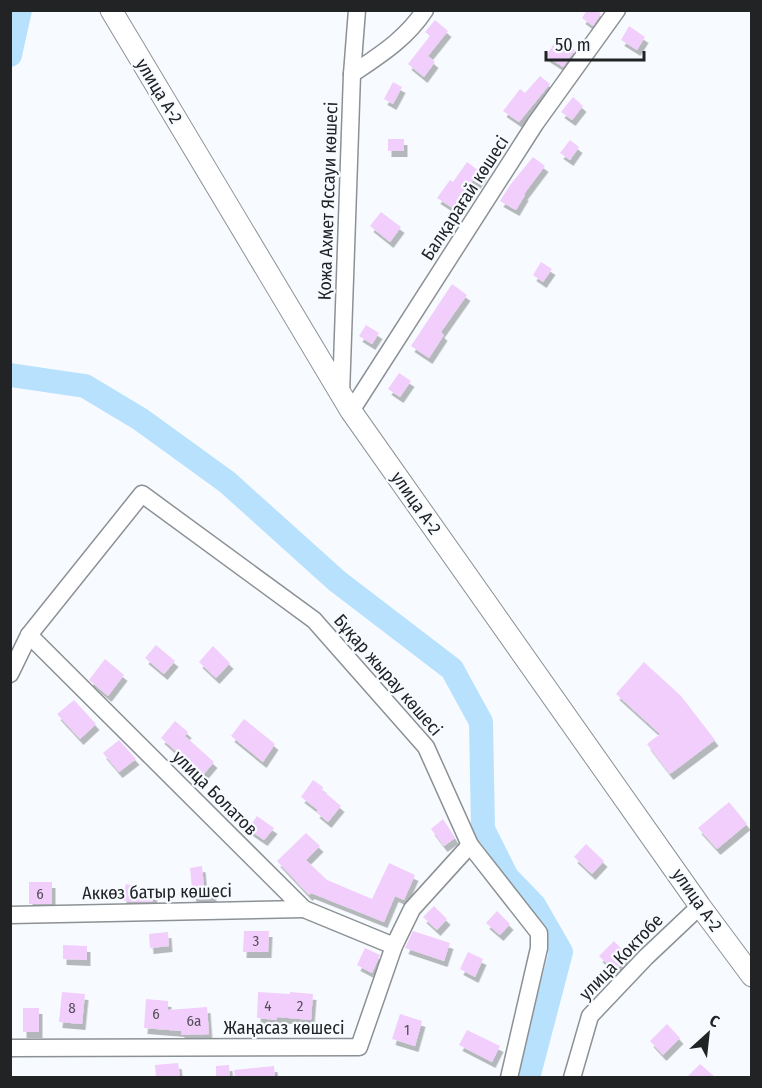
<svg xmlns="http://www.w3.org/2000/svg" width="762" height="1088" viewBox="0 0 762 1088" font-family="'Fira Sans Condensed',sans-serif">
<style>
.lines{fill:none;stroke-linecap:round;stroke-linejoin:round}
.river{stroke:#b8e1fd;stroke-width:24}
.building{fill:#f1cefb;filter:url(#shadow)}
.minor-casing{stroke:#8c9195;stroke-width:19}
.major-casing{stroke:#8c9195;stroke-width:23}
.minor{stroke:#fff;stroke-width:16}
.major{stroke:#fff;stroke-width:21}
.labels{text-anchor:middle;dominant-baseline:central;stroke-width:4.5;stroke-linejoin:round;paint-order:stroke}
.number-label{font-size:15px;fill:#554e5a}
.street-label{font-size:18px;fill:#212324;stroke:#f7fbff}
</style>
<defs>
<filter id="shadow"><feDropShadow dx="3.5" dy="6" stdDeviation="0" flood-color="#0004"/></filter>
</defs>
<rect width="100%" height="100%" fill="#f7fbff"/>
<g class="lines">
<!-- river -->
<g class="river">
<polyline points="10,55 20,10"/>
<polyline points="10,375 85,386 140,419 227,482 337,581 452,669 481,722 483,829 507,877 534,905 561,952 528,1078"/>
</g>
</g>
<!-- building -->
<g class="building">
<polygon points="587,10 597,10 601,14 593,26 582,18"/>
<polygon points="435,20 448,31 428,56 435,62 424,77 408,64 430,36 425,32"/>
<polygon points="629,26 645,37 637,50 621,40"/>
<polygon points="557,39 575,50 563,67 546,56"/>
<polygon points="540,76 550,84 519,122 503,111 520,89 525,93"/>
<polygon points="393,82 402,87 393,104 384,99"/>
<polygon points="573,97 583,106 572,120 561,112"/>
<rect x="388" y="139" width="16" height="12"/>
<polygon points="570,140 579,147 570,160 560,153"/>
<polygon points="533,157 545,166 524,194 525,195 516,210 500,201 510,185"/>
<polygon points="467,162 483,174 477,183 473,180 454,209 437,198 450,180 453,182"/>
<polygon points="381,212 401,227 390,242 370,226"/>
<polygon points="541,262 552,269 543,282 533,275"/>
<polygon points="452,284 467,295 441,332 444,335 429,358 411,346"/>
<polygon points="366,325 379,333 372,344 359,336"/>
<polygon points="399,373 411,381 400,397 388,389"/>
<polygon points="156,645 175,661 164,674 145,658"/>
<polygon points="213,646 230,663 216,678 199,662"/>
<polygon points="105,659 124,675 108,696 89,680"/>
<polygon points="644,662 681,696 715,740 670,774 647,744 660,734 616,694"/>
<polygon points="74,700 96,724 80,739 57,714"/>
<polygon points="244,719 275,744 263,762 231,736"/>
<polygon points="175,721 188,732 185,736 214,762 203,775 161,738"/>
<polygon points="119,740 136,759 119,772 103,753"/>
<polygon points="313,780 323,787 322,790 341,806 328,822 316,812 318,810 301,797"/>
<polygon points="729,802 747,824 717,849 698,828"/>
<polygon points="257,816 274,828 264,840 248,829"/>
<polygon points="443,819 455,838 444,846 431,829"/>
<polygon points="306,833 320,846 306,860 327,880 365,896 372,899 389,863 415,875 404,900 395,896 384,922 311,893 309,895 277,861"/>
<polygon points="586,844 604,861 592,874 574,857"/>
<polygon points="202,866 204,887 212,886 213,897 193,899 190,868"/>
<rect x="29" y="882" width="23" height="22"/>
<polygon points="126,884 155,890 152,902 131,902 122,900"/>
<polygon points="434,906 447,919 437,930 423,917"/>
<polygon points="497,911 510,924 500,935 486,923"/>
<polygon points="244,931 269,931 268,952 243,952"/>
<polygon points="413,931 450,943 444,961 405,948"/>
<polygon points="168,932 169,946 150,948 149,934"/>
<polygon points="614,941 629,957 615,971 599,956"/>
<polygon points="63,945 87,946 87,960 63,959"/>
<polygon points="365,948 380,955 372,973 357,965"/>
<polygon points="468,952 483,959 475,977 460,969"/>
<polygon points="62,992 85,994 82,1024 59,1022"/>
<polygon points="258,992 290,994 290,992 313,994 311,1020 277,1017 277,1020 257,1018"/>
<polygon points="146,999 168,1001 168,1010 207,1007 209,1034 181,1035 181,1031 144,1028"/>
<rect x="23" y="1008" width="16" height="24"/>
<polygon points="400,1014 422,1021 415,1046 392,1039"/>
<polygon points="667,1024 680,1038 663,1055 650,1041"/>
<polygon points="467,1030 500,1046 492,1062 459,1045"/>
<polygon points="178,1063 180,1077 156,1077 155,1065"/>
<polygon points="700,1064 715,1077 687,1077"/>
<polygon points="229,1065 230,1077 216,1077 216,1066"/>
<polygon points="274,1066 275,1077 235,1077 234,1070"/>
</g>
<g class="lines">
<!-- minor casing -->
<g class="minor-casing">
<g id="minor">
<path d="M352,74C380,55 406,39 425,10"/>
<polyline points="341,394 352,74 357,10"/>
<polyline points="351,411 535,124 617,10"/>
<polyline points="29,635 304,909 394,946"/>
<polyline points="10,674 29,635 142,494 314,620 426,747 470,845 539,933 539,948 509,1078"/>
<polyline points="10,915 304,909"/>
<polyline points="10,1048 359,1047 394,946 412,909 470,845"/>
<polyline points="572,1078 590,1016 646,957 700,906"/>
</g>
</g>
<!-- major casing -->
<g class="major-casing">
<polyline id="major" points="111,10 351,411 700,906 752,976"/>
</g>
<!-- minor -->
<use href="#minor" class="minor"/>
<!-- major -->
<use href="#major" class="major"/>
</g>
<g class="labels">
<!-- number labels -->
<g class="number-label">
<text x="40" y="894">6</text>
<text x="256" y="941">3</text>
<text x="268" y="1006">4</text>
<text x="300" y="1006">2</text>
<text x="72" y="1008">8</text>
<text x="156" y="1014">6</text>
<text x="194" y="1021">6а</text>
<text x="407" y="1030">1</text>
</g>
<!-- street labels -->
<g class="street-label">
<text transform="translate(159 91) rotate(59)">улица А-2</text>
<text transform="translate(465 198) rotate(-57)">Балқарағай көшесі</text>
<text transform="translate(328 201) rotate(-88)">Қожа Ахмет Яссауи көшесі</text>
<text transform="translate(416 503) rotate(55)">улица А-2</text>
<text transform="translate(388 675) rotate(49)">Бұқар жырау көшесі</text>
<text transform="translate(215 793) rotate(45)">улица Болатов</text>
<text transform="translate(157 892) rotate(-1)">Аккөз батыр көшесі</text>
<text transform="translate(697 900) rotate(55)">улица А-2</text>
<text transform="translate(621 957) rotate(-46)">улица Коктобе</text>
<text x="284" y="1028">Жаңасаз көшесі</text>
</g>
</g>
<!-- border -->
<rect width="762" height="1088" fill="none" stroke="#212324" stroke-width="24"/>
<!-- north arrow -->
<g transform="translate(708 1034) rotate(27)" stroke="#f7fbff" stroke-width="4.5" paint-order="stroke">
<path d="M0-4.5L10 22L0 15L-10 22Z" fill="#212324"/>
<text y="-9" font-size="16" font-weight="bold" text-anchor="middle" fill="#212324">С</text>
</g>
<!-- scale -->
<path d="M546 51v9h98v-9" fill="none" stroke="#212324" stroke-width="3"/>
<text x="555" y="51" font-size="18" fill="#212324" stroke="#f7fbff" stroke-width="4.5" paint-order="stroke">50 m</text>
</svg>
